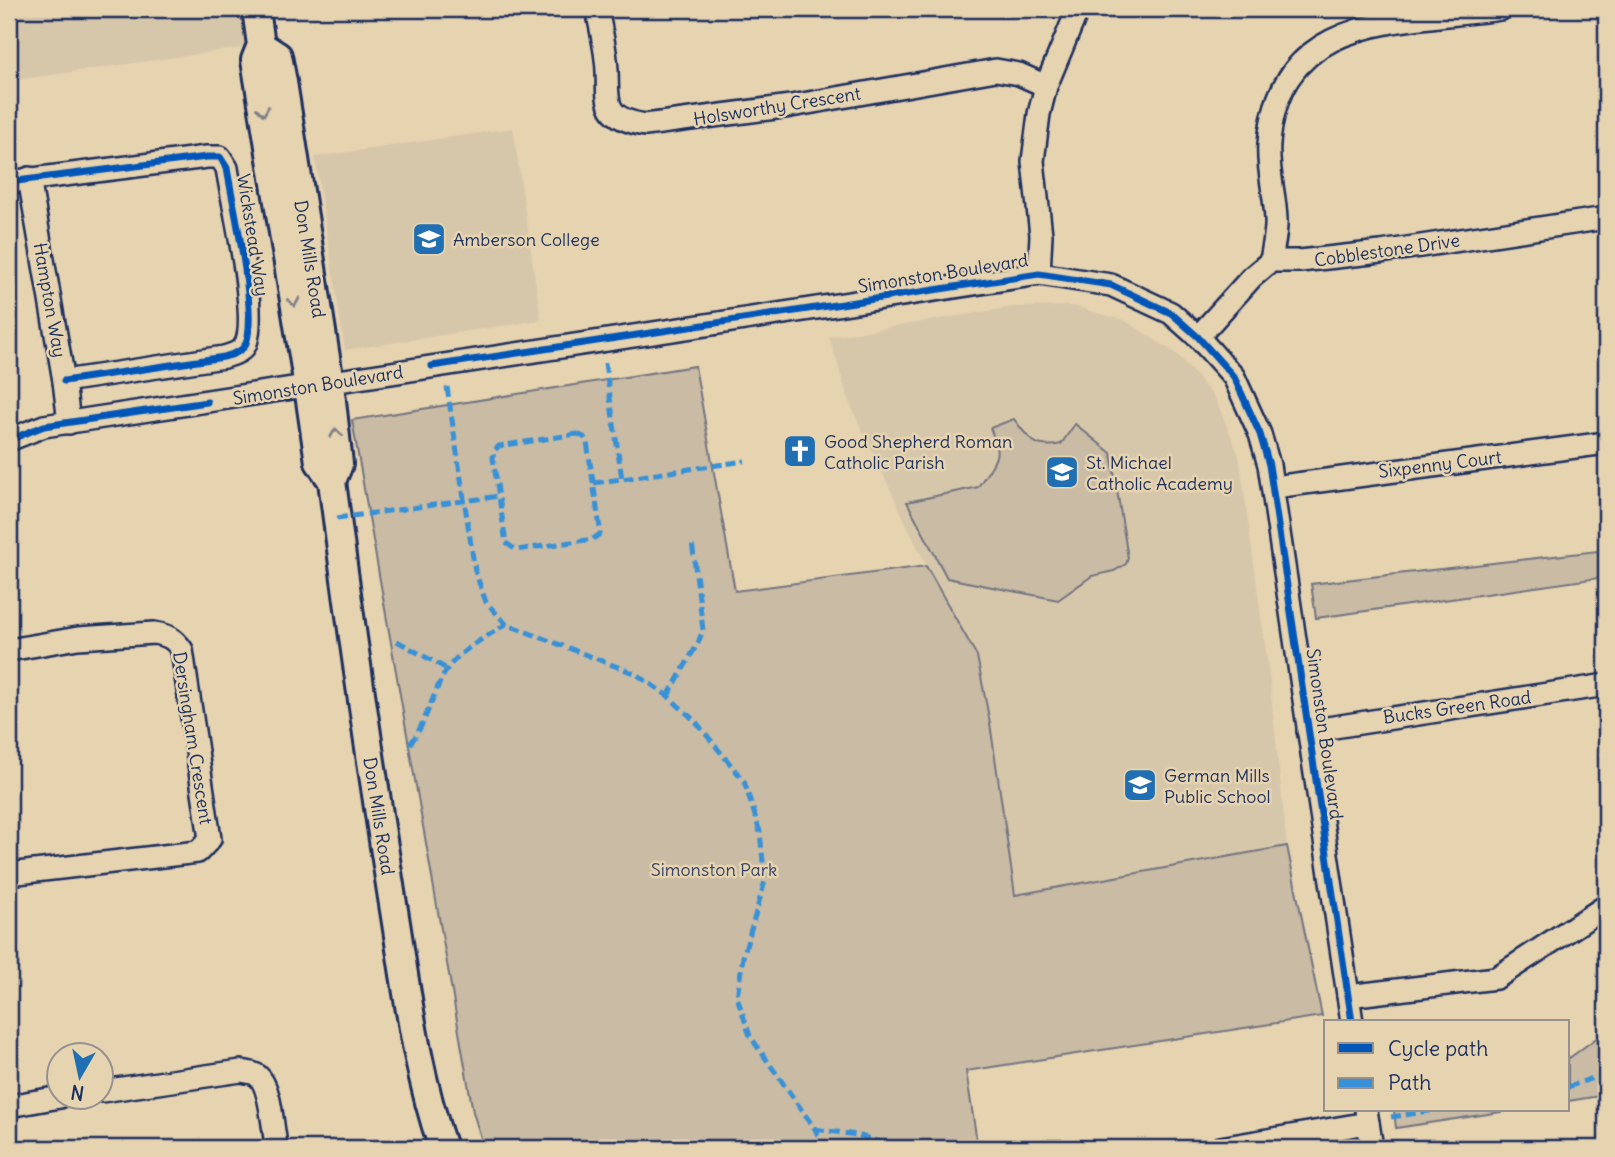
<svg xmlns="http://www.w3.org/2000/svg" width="1615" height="1157" viewBox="0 0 1615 1157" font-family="Delius,sans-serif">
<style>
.built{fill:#d7c7aa}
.green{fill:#c9bba4;stroke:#727581;stroke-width:2}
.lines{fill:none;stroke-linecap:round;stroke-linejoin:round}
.minor-casing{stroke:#1b2f5e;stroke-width:26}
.major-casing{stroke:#1b2f5e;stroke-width:32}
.minor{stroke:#e6d3b0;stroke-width:21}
.major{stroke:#e6d3b0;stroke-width:26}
.quiet{stroke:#3891d7;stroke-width:5;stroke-dasharray:10 5;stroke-linecap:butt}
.cycleway-casing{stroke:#e6d3b0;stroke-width:11}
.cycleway{stroke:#0057b8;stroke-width:7}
.oneway{stroke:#808187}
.labels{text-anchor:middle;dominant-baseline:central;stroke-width:5;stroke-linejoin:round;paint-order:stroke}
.street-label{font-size:18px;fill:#1b2f5e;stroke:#e6d3b0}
.poi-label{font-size:18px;fill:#1b2f5e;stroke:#e6d3b0;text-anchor:start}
.park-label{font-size:18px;fill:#354468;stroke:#e6d3b0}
</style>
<rect width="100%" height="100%" fill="#e6d3b0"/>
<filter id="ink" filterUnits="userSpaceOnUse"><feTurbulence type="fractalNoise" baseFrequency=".0143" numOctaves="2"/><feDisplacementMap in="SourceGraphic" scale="14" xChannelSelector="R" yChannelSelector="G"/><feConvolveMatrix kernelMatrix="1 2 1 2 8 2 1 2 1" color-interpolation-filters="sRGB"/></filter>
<g filter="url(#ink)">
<!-- built -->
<g class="built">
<polygon points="9,9 256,9 261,45 9,81"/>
<polygon points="513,128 541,320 345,350 315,157"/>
<polygon points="1074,306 1126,321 1177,354 1215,398 1239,455 1269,674 1287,846 1015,895 990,723 977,656 932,578 850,404 829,337 1013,307"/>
</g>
<!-- green -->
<g class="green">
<polygon points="695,366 735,591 926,566 977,656 990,723 1015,895 1287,846 1322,1016 966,1071 978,1148 484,1148 473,1112 352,420"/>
<path d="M1014,419C1029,439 1035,450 1061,444L1075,424L1111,453L1128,558L1126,564L1114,571L1092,576L1058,600L947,578L907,502L978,487C994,461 1004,458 990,428Z"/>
<polygon points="1606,550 1606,577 1316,618 1311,584"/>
<polygon points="1606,1031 1606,1095 1568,1101 1568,1059"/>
<polygon points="1394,1110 1514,1110 1396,1128"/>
</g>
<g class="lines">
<!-- minor casing -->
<g class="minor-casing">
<g id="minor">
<path d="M597,9C600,25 604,42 606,59C611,96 596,117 645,125L791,106L996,70L1019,74L1046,86"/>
<polyline points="29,178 64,381 69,423"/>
<path d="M9,182L207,157H220L227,168C232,202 261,322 244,347C239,353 231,355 224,357L64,381"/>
<path d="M1271,261C1273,247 1277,232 1276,219C1275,194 1267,169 1269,144C1278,12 1402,23 1501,9"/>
<polyline points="1039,274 1041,235 1033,161 1039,114 1046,86 1078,9"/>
<polyline points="1198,337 1252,277 1271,261 1300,261 1381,252 1606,218"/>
<polyline points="9,440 44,426 1039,274 1111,285 1171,313 1198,337 1234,377 1260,434 1269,465 1352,1022"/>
<polyline points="1274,487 1606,443"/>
<path d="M9,650L78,638L154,633C167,635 174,638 182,650L210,839L198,852L9,874"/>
<polyline points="1308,731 1606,685"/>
<polyline points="1348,996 1496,978 1606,906"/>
<path d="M102,1091L241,1071C246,1072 253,1072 258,1076C272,1088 272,1130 277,1148"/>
<polyline points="9,1106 60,1097"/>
<polyline points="1366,1110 1372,1148"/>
<polyline points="1220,1148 1368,1123"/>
</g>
</g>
<!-- major casing -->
<g class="major-casing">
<g id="major">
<path d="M256,9L261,45L255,60L308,387L319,462L332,481C350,621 370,759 392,898C406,982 415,1068 443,1148"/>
<polyline points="261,45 278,56 283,82 330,383 339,464 332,481"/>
</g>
</g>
<!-- minor -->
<use href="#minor" class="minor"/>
<!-- major -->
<use href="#major" class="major"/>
<!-- quiet -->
<g class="quiet">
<polyline points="605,363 622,479"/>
<polyline points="447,387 475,571 486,602 506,624"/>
<polygon points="577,434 584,437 587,442 600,528 600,534 593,539 516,550 506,543 493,458 494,451 499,446"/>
<polyline points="594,483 745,461"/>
<polyline points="337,518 500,496"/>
<polyline points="397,641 447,669"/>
<polyline points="668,696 698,643 703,630 692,542"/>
<path d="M410,744C427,722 432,694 446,671C459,650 487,637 506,624L636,674L668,696L696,722L744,781L760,832L765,881L743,957L737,997L750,1036L815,1129L824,1148"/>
<polyline points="1568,1087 1606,1073"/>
<polyline points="1391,1117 1436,1110"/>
<polyline points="815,1129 857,1135 900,1148"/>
</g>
<!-- cycleway casing -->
<g class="cycleway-casing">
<g id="cycleway">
<path d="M9,182L207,157H220L227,168C232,202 261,322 244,347C239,353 231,355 224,357L64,381"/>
<polyline points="432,366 1039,274 1111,285 1171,313 1198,337 1234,377 1260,434 1269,465 1352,1022"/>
<polyline points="9,440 44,426 207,402"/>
</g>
</g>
<!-- cycleway -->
<use href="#cycleway" class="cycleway"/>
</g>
<!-- one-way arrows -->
<defs><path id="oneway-chevron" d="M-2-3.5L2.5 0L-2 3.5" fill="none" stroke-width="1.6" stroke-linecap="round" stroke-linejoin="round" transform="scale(1.75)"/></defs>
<g class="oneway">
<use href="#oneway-chevron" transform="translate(263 111) rotate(81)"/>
<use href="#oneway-chevron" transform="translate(294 302) rotate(81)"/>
<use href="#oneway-chevron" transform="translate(336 433) rotate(-97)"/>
</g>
</g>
<!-- icons -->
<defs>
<g id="school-square" transform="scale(1.75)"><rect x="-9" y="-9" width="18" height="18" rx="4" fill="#1f6fb2" stroke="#e6d3b0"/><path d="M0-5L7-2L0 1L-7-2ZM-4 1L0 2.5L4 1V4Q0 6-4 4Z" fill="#fff"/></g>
<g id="church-square" transform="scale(1.75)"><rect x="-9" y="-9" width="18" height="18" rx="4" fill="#1f6fb2" stroke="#e6d3b0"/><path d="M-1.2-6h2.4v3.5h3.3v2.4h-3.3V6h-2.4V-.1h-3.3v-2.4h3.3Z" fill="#fff"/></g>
</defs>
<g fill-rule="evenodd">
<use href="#school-square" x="429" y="239"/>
<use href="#church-square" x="800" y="451"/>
<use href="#school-square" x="1062" y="472"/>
<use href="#school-square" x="1140" y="785"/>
</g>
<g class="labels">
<!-- street labels -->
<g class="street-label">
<text transform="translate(777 106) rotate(-9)">Holsworthy Crescent</text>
<text transform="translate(253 235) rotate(81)">Wickstead Way</text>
<text transform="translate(1387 250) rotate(-8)">Cobblestone Drive</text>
<text transform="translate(310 259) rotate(81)">Don Mills Road</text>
<text transform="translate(943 273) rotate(-9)">Simonston Boulevard</text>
<text transform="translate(50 300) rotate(80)">Hampton Way</text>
<text transform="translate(318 385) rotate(-9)">Simonston Boulevard</text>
<text transform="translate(1440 464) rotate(-7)">Sixpenny Court</text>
<text transform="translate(1457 707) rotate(-8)">Bucks Green Road</text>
<text transform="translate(1325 734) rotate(82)">Simonston Boulevard</text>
<text transform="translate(193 738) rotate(81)">Dersingham Crescent</text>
<text transform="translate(379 816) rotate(81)">Don Mills Road</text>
</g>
<!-- poi labels -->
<g class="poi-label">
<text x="453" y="239">Amberson College</text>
<text x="824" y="441">Good Shepherd Roman<tspan x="824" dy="21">Catholic Parish</tspan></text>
<text x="1086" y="462">St. Michael<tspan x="1086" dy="21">Catholic Academy</tspan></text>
<text x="1164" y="775">German Mills<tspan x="1164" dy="21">Public School</tspan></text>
</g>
<!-- park labels -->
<g class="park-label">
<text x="714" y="869">Simonston Park</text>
</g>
</g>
<!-- margin -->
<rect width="1615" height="1157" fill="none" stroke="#e6d3b0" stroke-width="35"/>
<rect x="18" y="18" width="1580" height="1122" fill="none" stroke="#1b2f5e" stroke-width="2.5" filter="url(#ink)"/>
<!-- legend -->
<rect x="1324" y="1020" width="245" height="91" fill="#e6d3b0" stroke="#95918f" stroke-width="2"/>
<rect x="1338" y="1043" width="35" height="10" fill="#0057b8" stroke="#95918f" stroke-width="2"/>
<text x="1388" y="1056" font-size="21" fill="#1b2f5e">Cycle path</text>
<rect x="1338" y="1078" width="35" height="10" fill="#3891d7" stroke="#95918f" stroke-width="2"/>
<text x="1388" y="1090" font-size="21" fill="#1b2f5e">Path</text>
<!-- north arrow -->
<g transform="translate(80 1076) rotate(189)"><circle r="33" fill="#e6d3b0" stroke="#95918f" stroke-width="2"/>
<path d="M0-5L12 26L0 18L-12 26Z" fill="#1f6fb2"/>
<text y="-10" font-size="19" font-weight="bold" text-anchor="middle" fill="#1b2f5e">N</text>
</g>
</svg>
